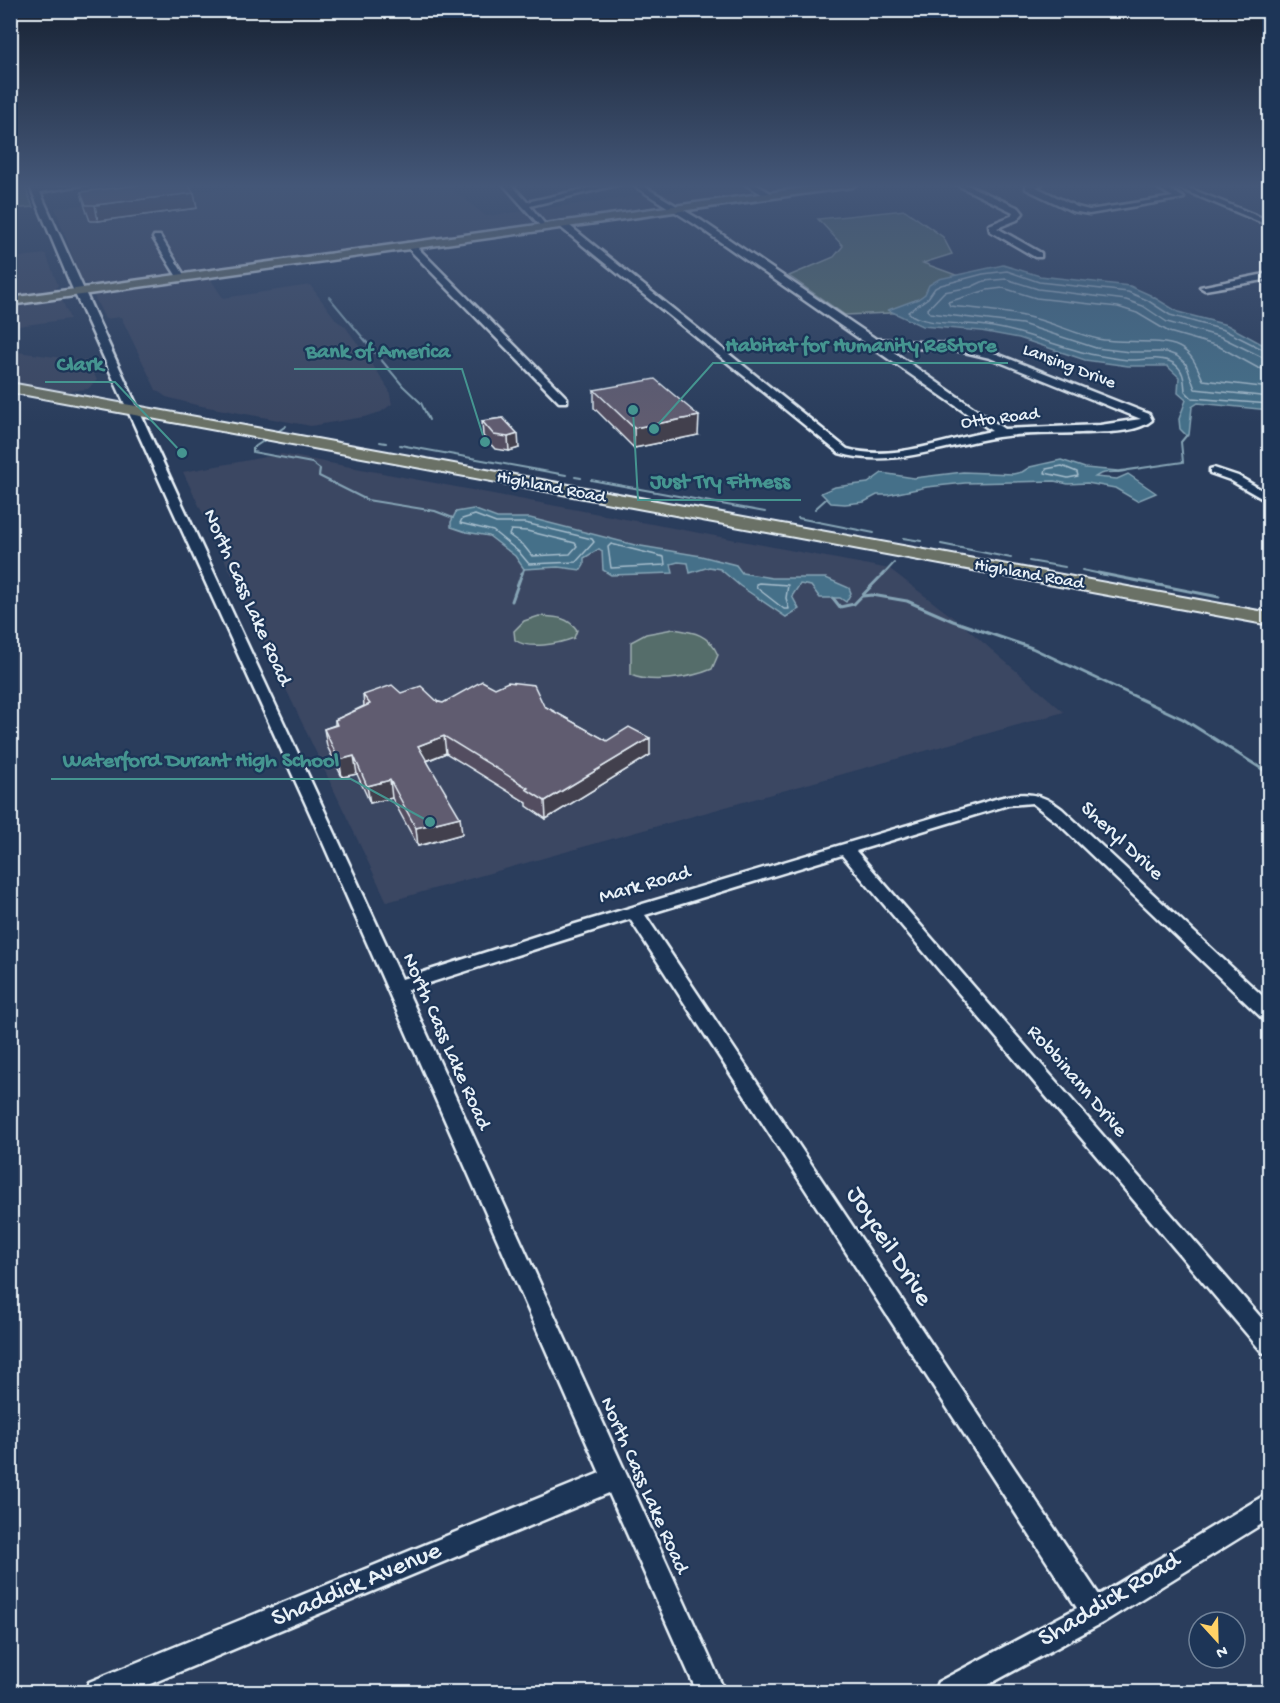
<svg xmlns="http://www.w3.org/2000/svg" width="1280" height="1703" viewBox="0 0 1280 1703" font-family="'Gochi Hand',sans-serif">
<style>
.built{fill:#3a4662}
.green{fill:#556d6a;stroke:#9eafb1;stroke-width:1.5}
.water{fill:#447089;stroke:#86a4b5;stroke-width:1.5}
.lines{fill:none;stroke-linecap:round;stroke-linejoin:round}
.shore{stroke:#a6bdcc;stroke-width:1.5}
.stream-far1{stroke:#86a4b5;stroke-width:2}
.stream{stroke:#86a4b5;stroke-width:3}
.minor-casing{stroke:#e8f1f8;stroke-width:5}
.major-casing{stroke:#e8f1f8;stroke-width:5}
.highway-casing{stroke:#e8f1f8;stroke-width:4}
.minor{fill:#1d3557;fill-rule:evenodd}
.major{fill:#6a7166;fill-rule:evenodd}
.highway{fill:#6a7166;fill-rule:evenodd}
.wall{fill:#534e60;stroke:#e8f1f8;stroke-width:1.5}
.shaded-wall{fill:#43404e;stroke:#e8f1f8;stroke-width:1.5}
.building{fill:#605b70;stroke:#e8f1f8;stroke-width:1.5}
.labels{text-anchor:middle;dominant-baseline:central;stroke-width:4.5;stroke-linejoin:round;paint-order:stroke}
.far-street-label{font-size:18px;fill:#e8f1f8;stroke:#1d3557}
.street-label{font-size:21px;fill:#e8f1f8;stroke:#1d3557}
.near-street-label{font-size:26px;fill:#e8f1f8;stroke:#1d3557}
.leader{fill:none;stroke:#459590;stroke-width:2}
.callout-dot{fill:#459590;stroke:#1d3557;stroke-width:2}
.callout-label{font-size:22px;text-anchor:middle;font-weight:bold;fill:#459590;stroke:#1d3557;stroke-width:4.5;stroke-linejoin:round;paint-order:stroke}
</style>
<rect width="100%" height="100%" fill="#2a3d5c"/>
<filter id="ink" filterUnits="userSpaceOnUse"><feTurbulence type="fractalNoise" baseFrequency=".0167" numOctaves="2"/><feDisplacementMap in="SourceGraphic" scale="12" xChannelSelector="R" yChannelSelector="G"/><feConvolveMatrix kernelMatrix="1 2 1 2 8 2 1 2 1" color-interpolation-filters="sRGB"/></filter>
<g filter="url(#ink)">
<!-- built -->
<g class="built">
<polygon points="265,184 446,184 486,216 731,184 820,184 103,286 82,283 55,208"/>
<polygon points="46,254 58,285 54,293 11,299 10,258"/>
<polygon points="210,278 223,298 310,285 337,321 345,326 379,374 389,390 392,404 381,412 364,417 311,426 196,405 166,397 156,390 121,317 105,319 94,296"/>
<polygon points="62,300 70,319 11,327 11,308"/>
<polygon points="10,351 87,361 97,380 88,389 62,392 11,382"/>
<polygon points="282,454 890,569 964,626 1064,712 387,902 183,472"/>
</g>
<!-- green -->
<g class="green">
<polygon points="24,184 33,207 11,209 11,185"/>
<polygon points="905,210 943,237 952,254 923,263 967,279 934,311 845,315 789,276 834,257 843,246 818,219"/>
<path d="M539,616C554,617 567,616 577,630L574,638C558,644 529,650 515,640L514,631L524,621Z"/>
<path d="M673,629C694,632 709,634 718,655L712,669C691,678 651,684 631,675V642L646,634Z"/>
</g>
<!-- water -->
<g class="water">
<polygon points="1003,265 1040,276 1130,286 1150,295 1178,312 1227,325 1269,348 1269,410 1198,403 1192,407 1189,435 1187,436 1180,429 1179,419 1186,400 1178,393 1179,377 1167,366 1128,366 1085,360 1019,338 981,331 922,326 888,310 918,299 925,294 929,285 939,279"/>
<path d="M1061,460L1085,468L1118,471L1128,470C1118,475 1106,469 1095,477L1117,479L1128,474L1156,493L1137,501L1115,488L1087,483L1068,484L1054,481L965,483L927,487L888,495H877L864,502L845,504L831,503L821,493L835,487L868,483L882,473L914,478L963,472L1013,474L1022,472L1030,467Z"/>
<polygon points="473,509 497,518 530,518 635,545 701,556 736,565 742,573 772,578 826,578 849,588 851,593 846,602 840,598 820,598 811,586 800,584 792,596 799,609 786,617 740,586 720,569 709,567 690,573 688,563 678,562 671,564 673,573 611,575 603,570 602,551 599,549 584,558 584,565 581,570 558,567 524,569 515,556 489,536 466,532 451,527 451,522 456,512"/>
</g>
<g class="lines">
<!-- shore -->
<g class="shore">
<path d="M1270,353L1224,330L1170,315L1147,300L1128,292L1039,282L1007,271L983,274L941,285L935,288L928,298L908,312C919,325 962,323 979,325C1020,329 1056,347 1095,355C1106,357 1117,359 1128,360C1142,361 1160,355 1173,363C1184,370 1184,379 1185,391L1192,398L1270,404"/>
<polyline points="1270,361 1221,337 1167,322 1143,306 1126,300 1038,289 1006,279 984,281 971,287 944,292 927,310 930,313 1022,324 1096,348 1130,352 1166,352 1177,356 1186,364 1195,389 1270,397"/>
<path d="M1270,370L1258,368L1218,346L1169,332L1137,313L1118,307L1036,298L1003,288L987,290L948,302L950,306C978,309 1005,311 1032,318C1054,323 1075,334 1098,339C1121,344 1160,338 1179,347C1193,354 1197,367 1203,380L1270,388"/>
<polygon points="1062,466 1077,472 1078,476 1068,478 1045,473 1046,469"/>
<polygon points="475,515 496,523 525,523 592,539 594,542 576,562 529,564 519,552 493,531 460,523 462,519"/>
<polygon points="511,530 527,531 575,543 577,546 570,554 532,556 524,546 509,535"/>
<polygon points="611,544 664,557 665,565 611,568 608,547"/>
<polygon points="759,583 788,585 786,598 789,609 784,609 757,588 756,584"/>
</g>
<!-- stream-far1 -->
<g class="stream-far1">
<polyline points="329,297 403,386 421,403 429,420"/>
<polyline points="274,434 286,426"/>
<polyline points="268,438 253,448 253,452 312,463 320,469 319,476 367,500 435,511 453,518"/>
<polyline points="380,442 386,443"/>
<polyline points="400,445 566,475"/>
<polyline points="1128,470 1183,462 1181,442 1186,436"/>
<polyline points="575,477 581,478"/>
<polyline points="591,480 765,512"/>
<polyline points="815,509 826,499"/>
<polyline points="798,518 874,533"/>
<polyline points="903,538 921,541"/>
<polyline points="941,544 1011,558"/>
<polyline points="1029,561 1065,567"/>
<polyline points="1082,570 1106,575"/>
<polyline points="522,575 524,569"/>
<polyline points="883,575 894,563"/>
</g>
<!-- stream -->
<g class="stream">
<polyline points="1098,573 1219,597"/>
<polyline points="863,596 872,595 907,601 953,621 1032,648 1183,719 1270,774"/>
<polyline points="833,598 840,607 854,604 884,573"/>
<polyline points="512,601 522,573"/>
</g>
<!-- minor casing -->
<g class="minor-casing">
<g id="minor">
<path d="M29,184H37L38,187L88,184L40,192C157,455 282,716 402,979L552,931L999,798C1024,791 1042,793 1062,809L1270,1003V1021L1263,1019L1058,823L1032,803L1008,805L856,851L1270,1328V1355L1262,1352L842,855L645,915L1099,1595L1270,1492V1519L1104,1622L975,1692H934L938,1682L1077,1608L630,919L407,990L725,1692H697L609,1493L131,1692H85L89,1682L600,1473L313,820L71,285Z"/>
<polygon points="503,184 511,184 527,202 607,184 621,184 530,206 547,227 543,229"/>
<path d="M631,184H640L702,221L876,339L960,345L997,354L1149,414L1152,420C1136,434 1101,432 1081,433C1053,434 1025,433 998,437C945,445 892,469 839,453L559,226V222H565L847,449C894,462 946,439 992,431L696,225ZM885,346L960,351L990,358L1141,419L1100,425L1004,429Z"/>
<polygon points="745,184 755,184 774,195 767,197"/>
<polygon points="955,184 965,184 1019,208 1023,213 1017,220 997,228 1041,253 1041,257 1035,257 990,231 989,225 1011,216 1013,212"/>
<polygon points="1031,184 1042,184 1036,187 1077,207 1089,210 1173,197 1151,184 1161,184 1184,198 1089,214 1072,211 1026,189 1026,185"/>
<polygon points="1169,184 1179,184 1270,221 1270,226"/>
<polygon points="154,236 160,236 186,278 185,280 179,280 153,238"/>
<polygon points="407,243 413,243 567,398 567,402 559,402 407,247"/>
<polygon points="1270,273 1270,279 1205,290 1200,287"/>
<polygon points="1214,468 1238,476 1270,495 1270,503 1230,480 1210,473 1210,469"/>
</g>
</g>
<!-- major casing -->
<g class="major-casing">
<polygon id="major" points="832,184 857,184 852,187 10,305 10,298"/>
</g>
<!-- highway casing -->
<g class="highway-casing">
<polygon id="highway" points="10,383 1270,613 1270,625 10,392"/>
</g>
<!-- minor -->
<use href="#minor" class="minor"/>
<!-- major -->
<use href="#major" class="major"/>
<!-- highway -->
<use href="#highway" class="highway"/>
</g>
<!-- wall -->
<g class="wall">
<polygon points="81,192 194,193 197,208 98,221 90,221 85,207"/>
<polygon points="594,390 698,435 634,448 594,408"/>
<polygon points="503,418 519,448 509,451 495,449 483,436 482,421"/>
<polygon points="495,688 544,706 607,741 650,755 546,819 527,806 527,803 446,753 427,761 462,834 418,846 392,798 370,803 357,774 342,777 327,746 324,729 335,725 335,720 364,706 363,695 401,693 443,703"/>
</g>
<!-- shaded-wall -->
<g class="shaded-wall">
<polygon points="194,193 197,208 98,221 95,205"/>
<polygon points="699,416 698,435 634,448 634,428"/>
<polygon points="518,434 519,448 509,451 508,437"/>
<polygon points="444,736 446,753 420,763 418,746"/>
<polygon points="650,738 650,755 546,819 545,801"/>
<polygon points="354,756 357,774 342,777 339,760"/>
<polygon points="390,780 392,798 370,803 367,786"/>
<polygon points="460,817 462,834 418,846 416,828"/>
</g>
<!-- building -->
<g class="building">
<polygon points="148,184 188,184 194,193 95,205 86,205 81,192"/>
<polygon points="655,379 699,416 634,428 594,390"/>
<polygon points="503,418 518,434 508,437 494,435 482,421"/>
<polygon points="482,681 495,688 508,682 534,685 544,706 607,741 629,727 650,738 545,801 526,789 528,788 444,736 418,746 460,817 416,828 390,780 367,786 354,756 339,760 324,729 337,725 335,720 370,704 363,695 392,685 401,693 421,686 438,702 443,703"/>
</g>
</g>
<!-- sky -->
<linearGradient id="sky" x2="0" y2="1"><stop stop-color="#172233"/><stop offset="0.44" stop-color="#445778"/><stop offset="1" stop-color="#445778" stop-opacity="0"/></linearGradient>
<rect width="1280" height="422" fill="url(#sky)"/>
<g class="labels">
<!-- far-street labels -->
<g class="far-street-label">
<text transform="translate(1069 367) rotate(21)">Lansing Drive</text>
<text transform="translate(1000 419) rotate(-7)">Otto Road</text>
<text transform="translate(551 488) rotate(11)">Highland Road</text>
<text transform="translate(1029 575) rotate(10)">Highland Road</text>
</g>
<!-- street labels -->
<g class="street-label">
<text transform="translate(246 598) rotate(66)">North Cass Lake Road</text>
<text transform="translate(1121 842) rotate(43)">Sheryl Drive</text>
<text transform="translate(645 886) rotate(-16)">Mark Road</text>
<text transform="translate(445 1042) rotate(66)">North Cass Lake Road</text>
<text transform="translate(1076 1082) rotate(49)">Robbinann Drive</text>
<text transform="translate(643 1486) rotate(66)">North Cass Lake Road</text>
</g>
<!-- near-street labels -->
<g class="near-street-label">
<text transform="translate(888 1247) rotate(57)">Joyceil Drive</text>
<text transform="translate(357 1586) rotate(-23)">Shaddick Avenue</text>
<text transform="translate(1110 1601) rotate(-31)">Shaddick Road</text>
</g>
</g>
<!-- callouts -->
<path class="leader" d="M654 429L713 363H1008M485 442L462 369H294M182 453L115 382H45M633 410L638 500H801M430 822L351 779H51"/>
<g class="callout-dot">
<circle cx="654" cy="429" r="6"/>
<circle cx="485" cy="442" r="6"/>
<circle cx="182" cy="453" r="6"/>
<circle cx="633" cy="410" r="6"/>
<circle cx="430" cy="822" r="6"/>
</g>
<g class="callout-label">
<text x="861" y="351">Habitat for Humanity ReStore</text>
<text x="378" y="357">Bank of America</text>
<text x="80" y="370">Clark</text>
<text x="720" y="487">Just Try Fitness</text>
<text x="201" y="766">Waterford Durant High School</text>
</g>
<!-- margin -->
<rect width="1280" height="1703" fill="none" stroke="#1d3557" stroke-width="36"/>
<rect x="18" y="18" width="1244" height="1667" fill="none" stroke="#e8f1f8" stroke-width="2" filter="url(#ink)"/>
<!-- north arrow -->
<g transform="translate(1217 1640) rotate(158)"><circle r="28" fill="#1d3557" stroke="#6e8097" stroke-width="1.5"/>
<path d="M0-4.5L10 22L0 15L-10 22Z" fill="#ffd166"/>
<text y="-9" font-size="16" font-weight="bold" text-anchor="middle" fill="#e8f1f8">N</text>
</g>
</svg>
